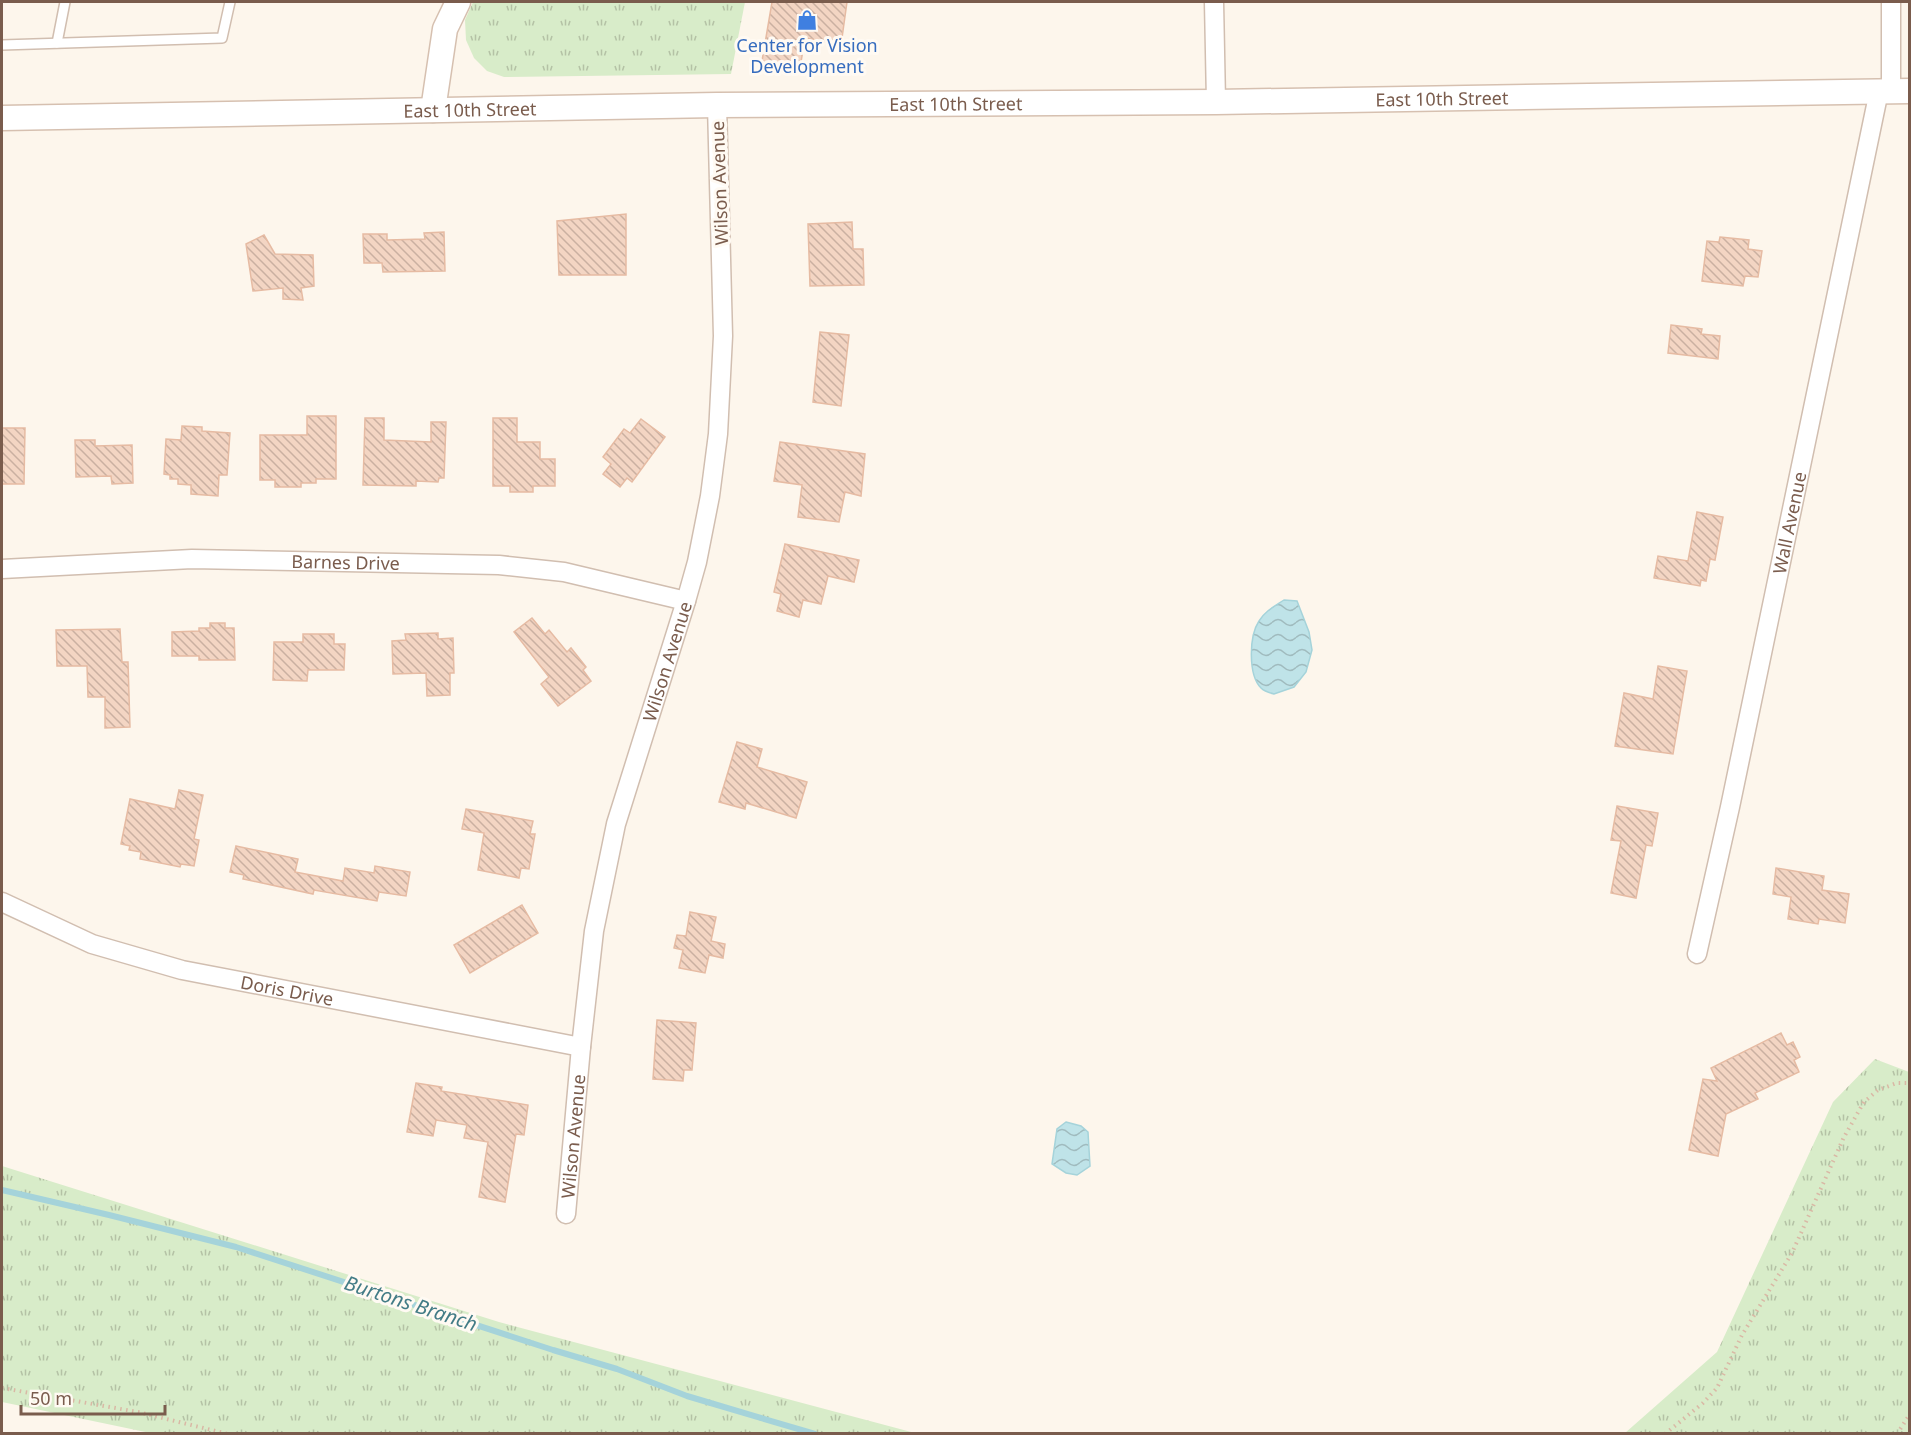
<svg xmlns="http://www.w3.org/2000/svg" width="1911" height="1435" viewBox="0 0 1911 1435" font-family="'Noto Sans',sans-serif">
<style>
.grass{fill:url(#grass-tufts)}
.water{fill:url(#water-waves);stroke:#a5d3da;stroke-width:1.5}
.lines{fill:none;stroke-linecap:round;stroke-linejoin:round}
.stream{stroke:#a5d3da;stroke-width:6}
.building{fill:url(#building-back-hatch);stroke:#e6bba3;stroke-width:1.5}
.lane-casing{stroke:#d1beb0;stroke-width:12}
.street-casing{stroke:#d1beb0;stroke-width:21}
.secondary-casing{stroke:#d6c0b0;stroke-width:27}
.path{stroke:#d9b8a5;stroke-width:4;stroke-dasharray:1.5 4.5;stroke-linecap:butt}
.lane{stroke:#fff;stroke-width:9}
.street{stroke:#fff;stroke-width:18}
.secondary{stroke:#fff;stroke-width:24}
.labels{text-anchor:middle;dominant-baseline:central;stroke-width:6;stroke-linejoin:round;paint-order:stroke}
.shop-label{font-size:18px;fill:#366cbe;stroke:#fffaf3}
.street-label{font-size:18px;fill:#7a5c4d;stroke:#fffaf3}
.water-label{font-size:20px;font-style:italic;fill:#437c86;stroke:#fffaf3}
</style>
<defs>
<pattern id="grass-tufts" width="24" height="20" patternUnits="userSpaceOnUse" patternTransform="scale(1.5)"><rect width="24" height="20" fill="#d8ecc9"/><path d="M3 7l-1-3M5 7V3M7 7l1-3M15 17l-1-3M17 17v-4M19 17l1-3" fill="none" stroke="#b4c2a5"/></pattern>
<pattern id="water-waves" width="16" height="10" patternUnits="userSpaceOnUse" patternTransform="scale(1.5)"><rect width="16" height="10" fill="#bfe3e8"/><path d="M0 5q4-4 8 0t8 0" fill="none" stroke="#a0bbbe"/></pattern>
<pattern id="building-back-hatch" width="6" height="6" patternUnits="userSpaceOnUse" patternTransform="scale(1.5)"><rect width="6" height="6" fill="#f3d5c3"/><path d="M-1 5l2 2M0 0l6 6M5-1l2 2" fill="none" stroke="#cab0a1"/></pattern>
</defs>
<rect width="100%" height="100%" fill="#fdf6ec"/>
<!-- grass -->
<g class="grass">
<polygon points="473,2 745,2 731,74 504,77 487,71 474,58 466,40 465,20"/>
<polygon points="1875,1059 1909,1072 1909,1433 1625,1433 1717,1352 1833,1102"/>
<polygon points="2,1166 499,1322 915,1433 155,1434 2,1402"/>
</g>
<!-- water -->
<g class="water">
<path d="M1284,600L1297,601L1309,632L1312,650L1306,672L1294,687L1274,694C1270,693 1264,691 1261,688C1248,675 1249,636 1259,621C1265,611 1275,606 1284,600Z"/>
<polygon points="1066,1122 1081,1126 1088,1132 1090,1166 1077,1175 1066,1173 1052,1164 1057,1129"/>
</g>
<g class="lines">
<!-- stream -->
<polyline class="stream" points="2,1190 109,1215 236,1247 553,1350 617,1369 687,1396 815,1434"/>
</g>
<!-- building -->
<g class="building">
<polygon points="772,2 847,2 841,45 805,38 800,68 762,61"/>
<polygon points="626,214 626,275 559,275 557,221"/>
<polygon points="852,222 853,249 863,249 864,285 810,286 808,224"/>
<polygon points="444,232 445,271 383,272 382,263 364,263 363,234 387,234 387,240 425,239 424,233"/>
<polygon points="264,235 275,254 313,255 314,286 301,288 303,300 283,299 283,288 253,291 246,244"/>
<polygon points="1720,237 1749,240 1748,249 1762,251 1758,277 1745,276 1743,286 1702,281 1707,241 1719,242"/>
<polygon points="1671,325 1702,329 1701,334 1720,336 1718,359 1668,353"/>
<polygon points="820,332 849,335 841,406 813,402"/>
<polygon points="307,416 336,416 336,479 316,479 316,483 301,483 301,487 275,487 275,480 260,480 260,435 307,435"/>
<polygon points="365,418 384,418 384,440 431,442 431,422 446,422 444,478 439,478 438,482 416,481 416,486 363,485"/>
<polygon points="493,418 517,418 517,442 540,442 540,459 555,459 555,486 533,486 533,492 510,492 510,486 493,486"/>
<polygon points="641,419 665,437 632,482 627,478 620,487 603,474 611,464 603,457 624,429 630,433"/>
<polygon points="182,426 202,427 202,431 230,433 227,475 219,475 218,496 191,494 191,485 178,484 178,479 170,479 170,475 164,474 166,439 181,440"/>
<polygon points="2,428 25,428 24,484 2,484"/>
<polygon points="75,440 95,440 95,446 132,445 133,483 112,484 111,476 76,477"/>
<polygon points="780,442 865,454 861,496 845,492 839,522 798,517 802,485 774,481"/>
<polygon points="1697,512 1723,517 1715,560 1710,559 1706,581 1701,580 1700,586 1654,578 1658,556 1688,561"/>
<polygon points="785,544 859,560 854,582 828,576 821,604 803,600 799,617 777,611 781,594 774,592"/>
<polygon points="532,618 545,634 549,630 567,652 571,648 586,667 583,670 591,681 558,706 541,684 549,677 514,632"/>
<polygon points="210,623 225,623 225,628 234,628 235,660 199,660 199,656 172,656 172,632 199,631 199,628 210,628"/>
<polygon points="120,629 122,662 128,662 130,727 105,728 105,697 88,697 87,666 57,666 56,630"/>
<polygon points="438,633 438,639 453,638 454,673 450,673 450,695 427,696 426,673 393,674 392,641 406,640 405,634"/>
<polygon points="303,634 334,634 334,644 345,644 344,670 308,670 307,681 273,680 274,642 303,642"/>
<polygon points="1658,666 1687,671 1673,754 1615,746 1624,693 1653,699"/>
<polygon points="737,742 762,749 757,767 807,782 796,818 746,803 745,809 719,802"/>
<polygon points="179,790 203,795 194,839 199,840 194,866 181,864 180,867 140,859 141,852 129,850 130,846 121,844 130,799 175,809"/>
<polygon points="1617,806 1658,813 1652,846 1646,845 1636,898 1611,893 1621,841 1611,840"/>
<polygon points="466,809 533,821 530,834 535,834 529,869 521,868 519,878 478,870 484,833 462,829"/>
<polygon points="236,846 298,859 295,872 343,881 345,868 374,873 375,866 410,872 406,896 379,892 377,901 314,890 313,894 243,879 244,875 230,872"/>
<polygon points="1776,868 1824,876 1822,890 1849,894 1845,923 1819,919 1818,924 1788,919 1791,897 1773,894"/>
<polygon points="522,905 538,933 470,973 454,945"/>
<polygon points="690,912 716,917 711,941 725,944 723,958 709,955 705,973 679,968 683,950 674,948 677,935 686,936"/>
<polygon points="657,1020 696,1023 692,1070 684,1070 683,1081 653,1079"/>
<polygon points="1781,1033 1787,1045 1793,1042 1800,1057 1794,1060 1799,1072 1755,1093 1758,1099 1726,1114 1718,1156 1689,1150 1703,1079 1717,1081 1711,1068"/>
<polygon points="416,1083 442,1087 441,1091 528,1105 524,1135 516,1134 505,1202 479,1197 488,1142 464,1138 467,1125 436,1120 433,1136 407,1132"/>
</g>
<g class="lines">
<!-- lane casing -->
<g class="lane-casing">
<g id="lane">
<polyline points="57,43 65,2"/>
<polyline points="2,45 222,38 230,2"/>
</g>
</g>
<!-- street casing -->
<g class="street-casing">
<g id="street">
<polyline points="1214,2 1216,102"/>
<polyline points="1891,91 1891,2"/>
<path id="s1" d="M2,569L192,559L499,565L564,572L686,601"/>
<path id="s2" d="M2,902L92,944L182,970L581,1047"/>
<path id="s3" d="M1697,954L1730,807L1879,91"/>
<path id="s4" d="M566,1214L581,1047L594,931L616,824L686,601L697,562L710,496L718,434L723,336L717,105"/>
</g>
</g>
<!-- secondary casing -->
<g class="secondary-casing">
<g id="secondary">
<polyline points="433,110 445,29 458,2"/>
<path id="s5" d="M2,118L717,105L1216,102L1910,91"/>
</g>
</g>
<!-- path -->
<g class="path">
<polyline points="2,1388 138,1412 228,1434"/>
<polyline points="1665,1434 1703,1403 1717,1388 1742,1335 1792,1253 1844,1137 1864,1102 1878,1090 1897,1083 1910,1083"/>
<polyline points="1897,1434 1910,1414"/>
</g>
<!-- lane -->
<use href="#lane" class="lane"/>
<!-- street -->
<use href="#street" class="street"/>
<!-- secondary -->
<use href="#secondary" class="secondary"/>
</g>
<!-- icons -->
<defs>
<g id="shop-bare" transform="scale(1.62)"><path d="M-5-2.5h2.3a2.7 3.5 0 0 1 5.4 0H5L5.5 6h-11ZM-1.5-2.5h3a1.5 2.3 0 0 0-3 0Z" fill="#3f7fe0" stroke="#fffaf3" stroke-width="2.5" paint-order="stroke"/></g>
</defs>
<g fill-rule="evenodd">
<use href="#shop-bare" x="807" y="20"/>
</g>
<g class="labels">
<!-- shop labels -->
<g class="shop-label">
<text x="807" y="45">Center for Vision<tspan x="807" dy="21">Development</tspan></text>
</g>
<!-- street labels -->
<g class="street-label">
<text stroke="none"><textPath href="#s5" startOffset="1440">East 10th Street</textPath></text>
<text stroke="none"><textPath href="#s5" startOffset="954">East 10th Street</textPath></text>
<text stroke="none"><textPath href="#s5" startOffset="468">East 10th Street</textPath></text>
<text transform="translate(719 183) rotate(-92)">Wilson Avenue</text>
<text stroke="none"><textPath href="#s3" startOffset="441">Wall Avenue</textPath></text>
<text stroke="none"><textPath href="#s1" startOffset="344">Barnes Drive</textPath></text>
<text stroke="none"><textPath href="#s4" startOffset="564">Wilson Avenue</textPath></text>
<text stroke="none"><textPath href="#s2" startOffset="300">Doris Drive</textPath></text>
<text stroke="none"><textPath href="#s4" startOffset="78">Wilson Avenue</textPath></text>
</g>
<!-- water labels -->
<g class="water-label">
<text transform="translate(411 1303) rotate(18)">Burtons Branch</text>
</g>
</g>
<!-- border -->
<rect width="1911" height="1435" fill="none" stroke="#7a5c4d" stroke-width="6"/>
<!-- scale -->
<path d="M21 1405v9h144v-9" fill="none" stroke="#7a5c4d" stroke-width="3"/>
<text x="30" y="1405" font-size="18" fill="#7a5c4d" stroke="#fffaf3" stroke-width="4.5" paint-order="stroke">50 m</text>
</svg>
